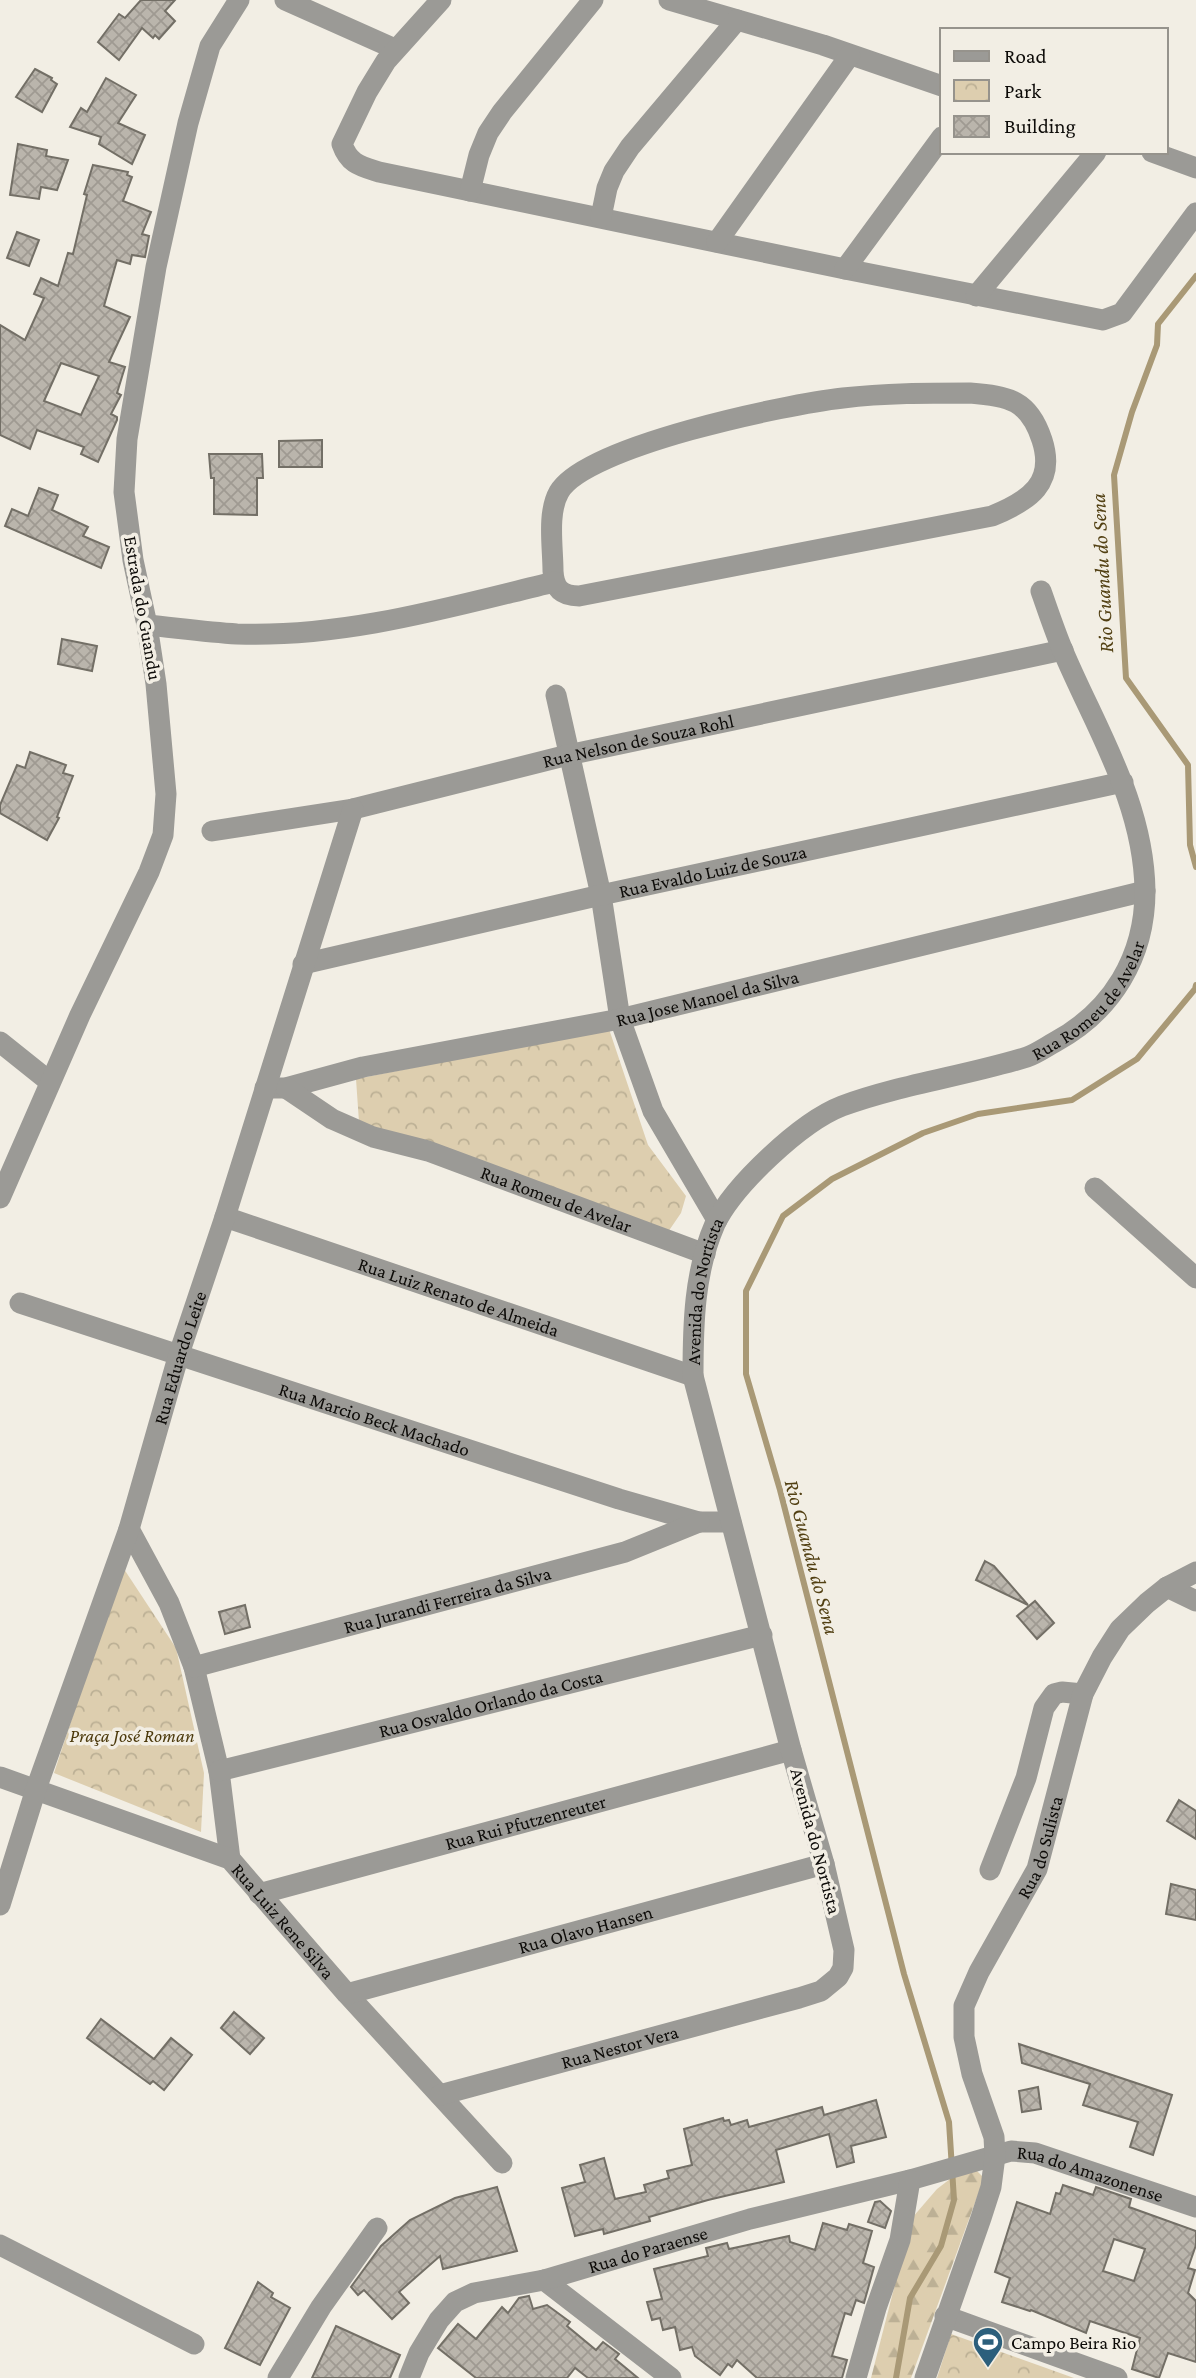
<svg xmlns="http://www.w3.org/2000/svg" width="1196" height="2378" viewBox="0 0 1196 2378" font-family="'Crimson Pro',serif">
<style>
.forest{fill:url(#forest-firs)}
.park{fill:url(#park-crowns)}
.garden{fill:#ddceaf}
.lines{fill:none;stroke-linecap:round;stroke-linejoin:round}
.stream{stroke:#a99976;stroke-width:6}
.building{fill:url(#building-cross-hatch);stroke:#736f66;stroke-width:2;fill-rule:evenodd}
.minor{stroke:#9b9a96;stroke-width:21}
.labels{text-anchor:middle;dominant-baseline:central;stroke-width:7;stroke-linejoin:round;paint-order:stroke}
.street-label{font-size:19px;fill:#0d0b08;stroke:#f2eee4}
.park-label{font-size:19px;font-style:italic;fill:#4b390b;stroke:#f2eee4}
.poi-label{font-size:19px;fill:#0d0b08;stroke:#f2eee4;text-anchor:start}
.water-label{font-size:21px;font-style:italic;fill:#524013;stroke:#f2eee4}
</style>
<defs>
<pattern id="forest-firs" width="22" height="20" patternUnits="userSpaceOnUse" patternTransform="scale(1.75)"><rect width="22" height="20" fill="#ddceaf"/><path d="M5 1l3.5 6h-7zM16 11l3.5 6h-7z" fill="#bcb095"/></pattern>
<pattern id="park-crowns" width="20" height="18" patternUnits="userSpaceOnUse" patternTransform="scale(1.75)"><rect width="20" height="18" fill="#ddceaf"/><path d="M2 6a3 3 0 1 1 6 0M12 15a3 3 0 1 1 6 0" fill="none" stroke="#bcb095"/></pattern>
<pattern id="building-cross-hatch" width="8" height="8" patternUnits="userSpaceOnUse" patternTransform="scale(1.75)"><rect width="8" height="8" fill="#bab5ac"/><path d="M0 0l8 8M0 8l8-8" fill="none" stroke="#9f9a92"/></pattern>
</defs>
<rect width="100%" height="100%" fill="#f2eee4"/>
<!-- forest -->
<polygon class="forest" points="976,2170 984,2178 911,2378 871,2378 912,2218 937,2189 954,2176"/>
<!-- park -->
<g class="park">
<polygon points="609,1029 648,1145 686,1196 681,1213 668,1232 359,1122 356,1079"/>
<polygon points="122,1566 176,1648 204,1773 201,1832 54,1773"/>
<polygon points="951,2334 1074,2378 937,2378"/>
</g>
<!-- garden -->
<polygon class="garden" points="978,2360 1024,2378 971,2378"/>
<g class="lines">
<!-- stream -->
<g class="stream">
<polyline points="1196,276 1158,324 1157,345 1132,412 1114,475 1126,678 1188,765 1190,845 1196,867"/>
<polyline points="896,2378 910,2298 941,2246 954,2200 949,2122 904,1974 780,1490 746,1374 746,1291 783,1216 832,1179 923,1133 978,1114 1072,1100 1137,1059 1195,989 1196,985"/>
</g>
</g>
<!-- building -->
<g class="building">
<polygon points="141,0 175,0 165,11 175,21 159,39 155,35 153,38 142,28 119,60 98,42 119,14 125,18"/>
<polygon points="35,69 52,78 51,80 57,84 42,112 16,97"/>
<polygon points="106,78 136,95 118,123 145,135 132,164 99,144 101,137 70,127 81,108 87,112"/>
<polygon points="18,144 47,150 46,156 68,160 57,190 41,187 39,199 10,195"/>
<path d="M93,165L128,172L127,175L132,177L123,201L151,212L142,234L149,236L145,257L132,255L130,264L117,260L104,306L130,317L109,362L125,367L117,393L121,395L111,414L117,417V420L98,462L81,454L84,447L37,430L30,449L0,435V325L25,340L44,298L34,294L41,278L58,286L68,253L73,254L87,195L84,194ZM61,363L99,376L81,415L44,401Z"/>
<polygon points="17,232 39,240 29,266 7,258"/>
<polygon points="322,440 322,467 279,467 279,441"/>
<polygon points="209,454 262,454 263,478 257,478 257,515 214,514 214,478 211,478"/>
<polygon points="39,488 58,495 52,510 88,527 83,536 109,547 101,568 5,526 12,509 28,516"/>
<polygon points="62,639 97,646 92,671 58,664"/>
<polygon points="30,752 66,765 63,773 73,776 57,817 59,818 47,840 0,813 0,805 17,765 25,768"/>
<polygon points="985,1561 994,1566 1028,1605 976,1580"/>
<polygon points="1035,1601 1054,1623 1037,1639 1017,1616"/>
<polygon points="245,1605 250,1627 225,1634 219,1612"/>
<polygon points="1179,1800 1196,1811 1196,1839 1167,1821"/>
<polygon points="1171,1884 1196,1890 1196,1920 1166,1914"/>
<polygon points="234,2012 264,2038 250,2054 221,2028"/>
<polygon points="101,2019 154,2059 171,2038 192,2055 164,2090 153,2081 150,2084 87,2038"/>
<polygon points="1019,2044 1172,2095 1153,2155 1130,2147 1138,2122 1083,2105 1090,2084 1022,2063"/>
<polygon points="1038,2087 1041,2109 1022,2112 1019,2091"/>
<polygon points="876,2100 886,2137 851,2146 854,2162 837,2167 829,2134 776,2150 784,2182 708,2200 649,2217 650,2221 604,2234 603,2229 575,2236 562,2188 585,2182 580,2165 604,2158 615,2199 646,2192 644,2185 669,2178 667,2171 692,2165 684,2129 723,2118 724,2121 729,2120 731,2125 747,2120 749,2127 822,2107 824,2115"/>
<path d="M1063,2185L1093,2195L1096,2187L1131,2199L1129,2207L1196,2231V2245L1188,2268L1195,2270L1188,2293L1196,2301V2362L1168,2353L1159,2378L1132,2369L1140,2338L1090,2321L1086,2333L1031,2310L1030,2311L1002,2302L1010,2278L995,2272L1017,2202L1050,2214L1056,2193L1060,2194ZM1114,2239L1145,2249L1134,2281L1103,2271Z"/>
<polygon points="497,2187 517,2251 443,2269 440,2256 399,2292 409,2303 392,2319 364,2290 358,2295 351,2287 381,2246 410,2220 455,2198"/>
<polygon points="880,2201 891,2211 885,2228 868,2222 875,2202"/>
<polygon points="823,2223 847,2230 849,2224 872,2231 863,2263 874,2267 864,2303 856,2300 851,2315 845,2313 832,2356 847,2360 842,2378 757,2378 737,2360 732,2367 728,2364 720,2375 695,2356 692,2347 680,2350 675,2327 663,2330 660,2318 652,2320 647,2302 662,2299 654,2269 708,2256 706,2248 727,2243 729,2249 789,2236 790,2242 815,2250"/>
<polygon points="258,2282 273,2293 271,2297 290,2308 260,2365 225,2348"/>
<polygon points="529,2296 533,2309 547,2305 570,2322 567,2326 596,2350 603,2342 619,2354 615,2359 638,2378 588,2378 575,2368 567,2378 476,2378 438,2348 458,2324 476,2339 502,2307 508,2313 519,2298"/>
<polygon points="336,2326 400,2355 390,2378 312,2378"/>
</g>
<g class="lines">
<!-- minor -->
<g class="minor">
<polyline points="285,0 395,49"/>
<path d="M441,0L386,61L367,92L342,144C349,164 360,166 379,172L845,269L1103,320L1122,313L1196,213"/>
<polyline points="669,0 823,45 942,86"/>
<polyline points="1152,152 1196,168"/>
<polyline points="470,191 479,155 488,133 502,112 593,0"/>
<polyline points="601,217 607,188 614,171 630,147 737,20"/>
<polyline points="717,242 850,55"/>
<polyline points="845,269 942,137"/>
<polyline points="976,296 1096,152"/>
<path d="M970,393C1009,396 1029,400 1042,440C1056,483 1029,501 992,516L579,596C561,596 554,588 553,571C553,547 547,513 559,492C585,446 788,404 843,398C885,393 928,393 970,393Z"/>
<path d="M147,625C177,628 207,632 237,634C345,638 450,607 554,582"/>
<polyline points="556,695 601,895 620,1019 653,1111 717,1220"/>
<path id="s1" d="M212,831L353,809L568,755L1063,650"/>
<path id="s2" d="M303,964L601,895L1123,782"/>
<polyline points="0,1042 50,1082"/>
<path id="s3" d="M265,1088H286L363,1067L620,1019L1145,891"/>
<path id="s4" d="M286,1088L332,1119L373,1137L428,1151L705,1254"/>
<polyline points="1095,1188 1196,1278"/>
<polyline points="0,1198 80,1015 149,872 163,835 166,794 156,684 147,625 133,560 124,492 127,439 156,267 188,123 210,46 239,0"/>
<path id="s5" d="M225,1217L693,1376"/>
<path id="s6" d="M20,1303L619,1499L699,1522H731"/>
<polyline points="129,1529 169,1603 194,1667 219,1771 230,1859"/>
<polyline points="1167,1587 1196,1601"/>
<path id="s7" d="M194,1667L625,1552L699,1522"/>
<path id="s8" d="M219,1771L762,1635"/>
<path id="s9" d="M0,1777L230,1859L347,1994L502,2163"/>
<polyline points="990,1870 1026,1778 1044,1708 1054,1694 1062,1692 1083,1694"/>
<path id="s10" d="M259,1894L791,1750"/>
<path id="s11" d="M0,1905L36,1789L129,1529L179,1354L225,1217L353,809"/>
<path id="s12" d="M347,1994L824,1864"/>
<path id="s13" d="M440,2095L799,1998L821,1991L838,1977L843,1968L844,1950L824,1864L791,1750L693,1376C693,1325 694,1272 715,1224C734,1185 801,1122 842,1106C902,1084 966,1076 1027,1057C1036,1054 1046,1047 1055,1042C1112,1011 1145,957 1145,891C1144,803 1096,729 1063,651C1055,632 1048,611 1041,591"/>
<polyline points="0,2245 194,2344"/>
<polyline points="544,2280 671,2378"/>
<polyline points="945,2316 1117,2378"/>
<polyline points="278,2378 321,2307 377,2228"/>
<path id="s14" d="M409,2378L419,2353L439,2320L455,2302L474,2293L544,2280L750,2219L910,2180L1011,2151L1035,2153L1196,2207"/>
<polyline points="856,2378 876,2308 900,2240 910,2180"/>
<path id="s15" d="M925,2378L981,2218L991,2187L995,2156L994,2137L972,2074L964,2037V2006L979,1972L1037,1869L1083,1694L1102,1657L1120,1629L1147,1603L1167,1587L1196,1572"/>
</g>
</g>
<!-- icons -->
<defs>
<g id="stadium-pin" transform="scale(1.575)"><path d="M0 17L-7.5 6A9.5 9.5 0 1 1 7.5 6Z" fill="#2c5f7c" stroke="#f2eee4"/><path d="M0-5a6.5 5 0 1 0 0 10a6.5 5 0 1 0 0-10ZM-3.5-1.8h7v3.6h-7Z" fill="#fff"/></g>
</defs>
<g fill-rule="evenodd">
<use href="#stadium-pin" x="988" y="2342"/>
</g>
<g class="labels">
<!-- street labels -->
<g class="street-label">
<text transform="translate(143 608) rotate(80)">Estrada do Guandu</text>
<text stroke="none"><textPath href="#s1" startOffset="436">Rua Nelson de Souza Rohl</textPath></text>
<text stroke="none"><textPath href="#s2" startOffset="420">Rua Evaldo Luiz de Souza</textPath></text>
<text stroke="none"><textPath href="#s13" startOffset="1647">Rua Romeu de Avelar</textPath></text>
<text stroke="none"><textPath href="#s3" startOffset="452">Rua Jose Manoel da Silva</textPath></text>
<text stroke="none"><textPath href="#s4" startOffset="294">Rua Romeu de Avelar</textPath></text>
<text stroke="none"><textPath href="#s13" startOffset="1125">Avenida do Nortista</textPath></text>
<text stroke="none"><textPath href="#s5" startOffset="247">Rua Luiz Renato de Almeida</textPath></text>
<text stroke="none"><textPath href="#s11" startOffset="576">Rua Eduardo Leite</textPath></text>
<text stroke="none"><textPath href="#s6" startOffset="373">Rua Marcio Beck Machado</textPath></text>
<text stroke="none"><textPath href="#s7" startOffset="262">Rua Jurandi Ferreira da Silva</textPath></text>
<text stroke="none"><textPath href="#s8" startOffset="280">Rua Osvaldo Orlando da Costa</textPath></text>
<text stroke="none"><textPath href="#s10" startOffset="276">Rua Rui Pfutzenreuter</textPath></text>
<text transform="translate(816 1841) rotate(75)">Avenida do Nortista</text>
<text stroke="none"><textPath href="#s15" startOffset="565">Rua do Sulista</textPath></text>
<text stroke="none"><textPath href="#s9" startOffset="326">Rua Luiz Rene Silva</textPath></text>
<text stroke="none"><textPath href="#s12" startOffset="247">Rua Olavo Hansen</textPath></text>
<text stroke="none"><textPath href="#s13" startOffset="186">Rua Nestor Vera</textPath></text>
<text stroke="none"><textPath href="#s14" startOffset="749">Rua do Amazonense</textPath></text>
<text stroke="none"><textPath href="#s14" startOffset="290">Rua do Paraense</textPath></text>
</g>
<!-- park labels -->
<g class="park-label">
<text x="132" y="1735">Praça José Roman</text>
</g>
<!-- poi labels -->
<g class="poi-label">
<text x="1011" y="2342">Campo Beira Rio</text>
</g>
<!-- water labels -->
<g class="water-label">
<text transform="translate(1102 573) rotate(-93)">Rio Guandu do Sena</text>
<text transform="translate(812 1557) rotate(75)">Rio Guandu do Sena</text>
</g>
</g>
<!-- legend -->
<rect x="940" y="28" width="228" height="126" fill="#f2eee4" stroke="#96938c" stroke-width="2"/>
<rect x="954" y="51" width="35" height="10" fill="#9b9a96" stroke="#96938c" stroke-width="2"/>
<text x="1004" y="63" font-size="21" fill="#0d0b08">Road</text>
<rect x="954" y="80" width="35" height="21" fill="url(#park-crowns)" stroke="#96938c" stroke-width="2"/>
<text x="1004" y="98" font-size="21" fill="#0d0b08">Park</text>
<rect x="954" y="116" width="35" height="21" fill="url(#building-cross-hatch)" stroke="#96938c" stroke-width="2"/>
<text x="1004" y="133" font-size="21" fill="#0d0b08">Building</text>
</svg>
